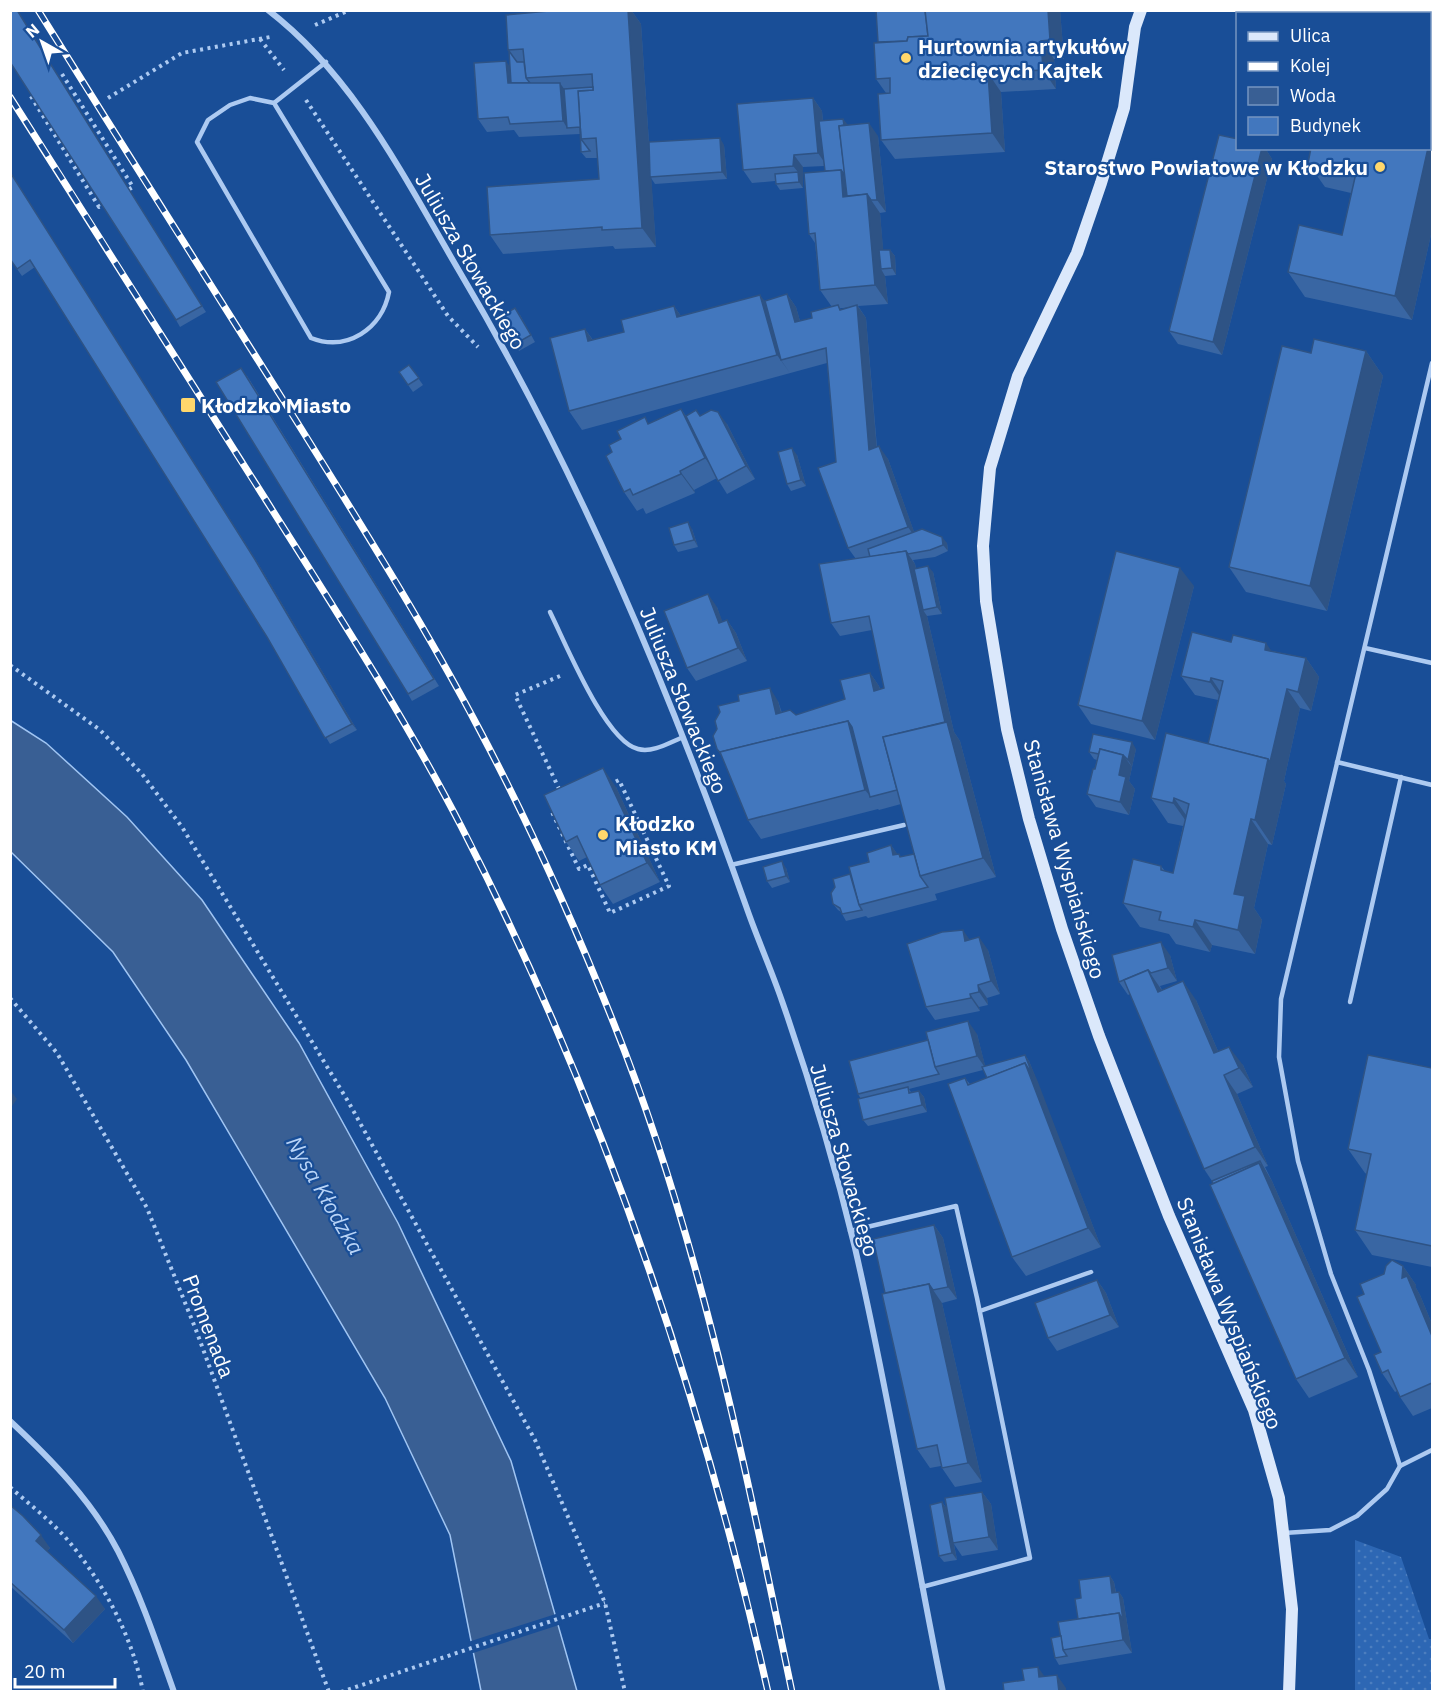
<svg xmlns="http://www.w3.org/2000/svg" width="1443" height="1702" viewBox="0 0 1443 1702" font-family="'IBM Plex Sans',sans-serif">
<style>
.grass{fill:url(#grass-dots)}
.water{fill:#395f94;stroke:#a0c5f3;stroke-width:1.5}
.pier{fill:#194e97}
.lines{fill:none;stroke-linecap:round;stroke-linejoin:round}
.path{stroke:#adcaf1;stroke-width:4;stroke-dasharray:3 4.5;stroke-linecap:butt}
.service{stroke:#adcaf1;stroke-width:4.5}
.minor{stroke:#adcaf1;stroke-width:6}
.secondary{stroke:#dbe8fb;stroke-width:12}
.rail-casing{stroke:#fff;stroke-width:7}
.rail{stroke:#194e97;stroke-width:4.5;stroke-dasharray:14;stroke-linecap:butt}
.wall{fill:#3966a3;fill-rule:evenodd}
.shaded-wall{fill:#2e5385}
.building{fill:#4277be;stroke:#2e5385;stroke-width:1.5}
.poi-dot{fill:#ffd76c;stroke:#194e97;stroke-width:2}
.labels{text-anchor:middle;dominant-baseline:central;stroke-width:4.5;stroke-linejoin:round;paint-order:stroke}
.poi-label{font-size:21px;font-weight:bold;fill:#fff;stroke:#194e97;text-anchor:start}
.street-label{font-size:21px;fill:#fff;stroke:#194e97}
.water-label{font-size:22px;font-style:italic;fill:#b9d4f7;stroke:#194e97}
</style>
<defs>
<pattern id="grass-dots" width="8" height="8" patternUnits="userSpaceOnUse" patternTransform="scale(1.5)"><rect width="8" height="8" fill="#2d67b4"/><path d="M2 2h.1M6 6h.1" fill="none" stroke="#4c7ebf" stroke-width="1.8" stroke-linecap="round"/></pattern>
</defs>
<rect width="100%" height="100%" fill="#194e97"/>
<!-- grass -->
<polygon class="grass" points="1355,1540 1401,1557 1429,1639 1432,1639 1432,1691 1355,1691"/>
<!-- water -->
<polygon class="water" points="10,720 46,743 127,817 202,900 299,1043 398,1223 511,1461 577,1691 481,1691 450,1535 385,1398 186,1060 113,952 11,852"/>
<!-- pier -->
<polygon class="pier" points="559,1613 562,1624 470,1654 468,1642"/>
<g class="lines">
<!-- path -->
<g class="path">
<polyline points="315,25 350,10"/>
<polyline points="260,39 284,70"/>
<polygon points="62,74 133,187 99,207 29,93"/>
<polyline points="108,98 182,53 270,37"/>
<polyline points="306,100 448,316 478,347"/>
<polyline points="10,665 100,730 142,774 182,827 349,1103 535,1440 605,1603 625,1692"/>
<polyline points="560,676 515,695 561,793"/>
<polyline points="555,808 551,810 579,869 588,865 610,913 669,886 619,780 609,785"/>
<polyline points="10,998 57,1053 147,1208 196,1330 329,1692"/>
<path d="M10,1487C30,1505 54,1523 71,1544C105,1586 133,1638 143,1692"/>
<polyline points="341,1692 605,1603"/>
</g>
<!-- service -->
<g class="service">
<path d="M274,103L250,98L230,105L208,120L197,142L311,338C347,352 382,329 389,292L274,103L326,62"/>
<path d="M550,612C566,644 605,741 638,749C652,753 669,743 681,738"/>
<polyline points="1365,648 1432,663"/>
<polyline points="1337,762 1432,785"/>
<polyline points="731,865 904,825"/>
<polyline points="1350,1002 1401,777"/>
<polyline points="850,1231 956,1206 977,1298 1030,1558 922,1587"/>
<polyline points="980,1311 1091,1272"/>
<polyline points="1400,1466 1369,1370 1331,1274 1298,1161 1279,1057 1281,999 1432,363"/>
<polyline points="1284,1533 1330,1530 1357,1516 1387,1489 1400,1466 1432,1450"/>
</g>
<!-- minor -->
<g class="minor">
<path d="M268,10C354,76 404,177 458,269C577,469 668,686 746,906C757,938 771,969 782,1001C810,1081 835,1165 855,1248C889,1395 913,1544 943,1692"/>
<path d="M10,1421C51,1459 92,1501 118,1551C141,1596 157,1644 174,1692"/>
</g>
<!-- secondary -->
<polyline class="secondary" points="1141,10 1135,27 1124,108 1101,183 1077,253 1018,376 990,468 983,546 986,601 1007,729 1029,819 1062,929 1099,1036 1169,1216 1254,1410 1279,1498 1292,1609 1289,1692"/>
<!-- rail casing -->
<g class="rail-casing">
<g id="rail">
<path d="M38,10C122,145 207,279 292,414C356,517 421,619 478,727C529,823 574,923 614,1024C700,1239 745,1466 792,1692"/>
<path d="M10,97C94,228 176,359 259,489C329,600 401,710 461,826C601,1098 701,1393 768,1692"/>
</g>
</g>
<!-- rail -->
<use href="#rail" class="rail"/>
</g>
<!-- wall -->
<g class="wall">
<polygon points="10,10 206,312 180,327 176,320"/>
<polygon points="560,10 631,10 641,24 649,142 724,145 727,179 655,184 651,178 656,247 615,249 613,246 503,254 490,235 599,179 598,158 586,158 581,152 580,134 519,137 514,130 487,132 478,119 510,67 509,51 508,50"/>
<polygon points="1060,10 1064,59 1054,59 1056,89 1001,92 1005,152 895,159 881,140 886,93 876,79 878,42"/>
<polygon points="1345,10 1432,10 1432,230 1412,320 1305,297 1288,272 1299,225 1342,235 1351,193 1325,187 1308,163 1311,148 1430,148 1430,14 1345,14"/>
<path d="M813,98L822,111L823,121L843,119L847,125L878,136L886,212L880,213L883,250H890L895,256L896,275L885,276L888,304L858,306L866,318L877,447L888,459L914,532L947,543L948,551L935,557L913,560L915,564L916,568L933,572L942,614L927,616L954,732L960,741L996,877L935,894L937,900L868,918L866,916L846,921L841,912L838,910L833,904L850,874L891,845L897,854H899L901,857L914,854L901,804L879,810L878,809L761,839L748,820L722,757L717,749L778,701L782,713L796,715L845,699L870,673L879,686L880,689L884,688L872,630L840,636L831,623L856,559L848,548L836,462L827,363L582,430L569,411L585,329L593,340L624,332L674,306L681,316L765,301L787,294L796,307L800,321L812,318L832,307L820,290L815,243L809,234L825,171L824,166L803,167V188L780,190L776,184L775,181L752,183L743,170ZM852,307L841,310L840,308H843Z"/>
<polygon points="1238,148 1265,148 1272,159 1222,355 1178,344 1169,331"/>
<polygon points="10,172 259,565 357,730 330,744 267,637 35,267 22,276 10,259"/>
<polygon points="520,315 535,342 519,351 515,344 510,326"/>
<polygon points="1366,351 1383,376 1327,611 1246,592 1229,567 1311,353"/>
<polygon points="409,365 423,385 413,392 399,372"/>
<polygon points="246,374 439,686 412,701 408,694"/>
<polygon points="681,409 686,416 700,416 727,424 755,479 727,494 717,478 694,490 695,493 646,514 643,508 637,511 624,492 612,452 650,424"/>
<polygon points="797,455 806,486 791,491 787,484"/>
<polygon points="692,529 698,547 678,552 674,545"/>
<polygon points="1194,586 1155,740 1091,724 1078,705"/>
<polygon points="717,607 722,622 727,620 736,633 747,661 696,681 687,668"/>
<polygon points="1272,651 1306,658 1319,677 1311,711 1300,708 1284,781 1286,784 1272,845 1268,844 1254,908 1262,920 1255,954 1212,945 1210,952 1176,944 1169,934 1140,927 1123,903 1161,866 1165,871 1173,873 1183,826 1168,823 1151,798 1208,744 1218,700 1195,695 1181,676"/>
<polygon points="1136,749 1129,781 1135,789 1129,815 1096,807 1087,794 1097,760 1094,759 1089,752"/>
<polygon points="616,787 660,882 613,904 600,885 587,857 579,861 566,842"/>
<polygon points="786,868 790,882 772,888 767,881"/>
<polygon points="969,940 988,950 1000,994 987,998 988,1005 979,1007 980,1011 935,1020 926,1007"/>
<polygon points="1170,955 1177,981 1160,986 1162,990 1196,1000 1218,1051 1243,1065 1253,1087 1237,1094 1268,1166 1265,1167 1272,1181 1358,1377 1309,1398 1296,1379 1212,1181 1204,1169 1130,994 1128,995 1119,982"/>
<polygon points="977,1034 985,1066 1025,1055 1029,1061 1101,1247 1026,1276 1012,1257 965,1078 970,1084 987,1078 983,1070 909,1089 911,1092 919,1091 924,1097 927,1112 868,1126 863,1120 861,1099 858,1094"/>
<polygon points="1432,1068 1432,1267 1372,1255 1355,1230 1367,1174 1365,1173 1348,1149"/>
<polygon points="934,1225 943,1238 957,1299 942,1303 982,1482 955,1487 942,1468 941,1466 930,1468 917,1449 885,1293"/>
<polygon points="1403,1266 1416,1285 1416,1288 1420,1295 1432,1324 1432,1408 1413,1416 1400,1397 1397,1391 1395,1392 1382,1373 1381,1352 1364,1294"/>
<polygon points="1097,1280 1106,1293 1119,1327 1057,1351 1048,1338"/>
<polygon points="982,1492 991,1504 998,1550 962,1556 954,1544 957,1560 944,1562 939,1556 942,1502 947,1509"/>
<polygon points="10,1505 50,1548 47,1551 105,1609 73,1643 10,1586"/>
<polygon points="1110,1576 1114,1582 1116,1592 1119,1592 1123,1598 1132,1653 1059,1665 1055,1658 1061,1636 1078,1619 1081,1598"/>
</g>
<!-- shaded-wall -->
<g class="shaded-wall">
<polygon points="628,10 631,10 641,24 656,247 642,228"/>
<polygon points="1048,10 1060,10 1064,59 1050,40"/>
<polygon points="1041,41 1054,59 1056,89 1043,70"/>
<polygon points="506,61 515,74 516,89 508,83"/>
<polygon points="988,73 1001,92 1005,152 992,133"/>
<polygon points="560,83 569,96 567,128 563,121"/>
<polygon points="813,98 822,111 827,166 818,153"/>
<polygon points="843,119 848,125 856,202 843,197 841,170"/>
<polygon points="869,123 878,136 886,212 877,200"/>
<polygon points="1432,127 1432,230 1412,320 1395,296 1428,148 1430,148 1430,141"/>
<polygon points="720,138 724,145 727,179 722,172"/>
<polygon points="1262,148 1265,148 1272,159 1222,355 1213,342"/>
<polygon points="794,155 803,167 803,188 799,182 798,172 793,166"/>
<polygon points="10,172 259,565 357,730 352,724"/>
<polygon points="867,194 880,213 885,269 881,269 885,276 888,304 875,285"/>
<polygon points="890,250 895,256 896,275 892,268"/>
<polygon points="787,294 796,307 804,335 795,322"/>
<polygon points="760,295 774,313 781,360 790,373 777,355"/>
<polygon points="857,305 866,318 878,463 869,450"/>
<polygon points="674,306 687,325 677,317"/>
<polygon points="585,329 598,348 588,341"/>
<polygon points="1366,351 1383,376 1327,611 1310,586"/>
<polygon points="681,409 694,428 719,477 705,458"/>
<polygon points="718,412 727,424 755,479 746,466"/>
<polygon points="879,446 888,459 917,540 908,527"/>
<polygon points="792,448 797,455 806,486 801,480"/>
<polygon points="680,471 694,490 695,493 681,474"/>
<polygon points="688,522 692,529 698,547 694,540"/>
<polygon points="942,537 947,543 948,551 943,545"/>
<polygon points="906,551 915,564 926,610 923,610 927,616 954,732 960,741 996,877 983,858 947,729"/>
<polygon points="928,566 933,572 942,614 937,607"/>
<polygon points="1180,568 1194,586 1155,740 1142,721"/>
<polygon points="708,594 717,607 728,636 719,623"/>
<polygon points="727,620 736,633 747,661 738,648"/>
<polygon points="1266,643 1279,662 1265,650"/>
<polygon points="1306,658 1319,677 1311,711 1298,692"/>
<polygon points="870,673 879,686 883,703 874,691"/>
<polygon points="1211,678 1224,697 1223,701 1210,682"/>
<polygon points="770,688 778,701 785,727 776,714"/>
<polygon points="1287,689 1300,708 1284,781 1286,784 1272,845 1255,820 1268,759"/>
<polygon points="848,721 861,740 871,797 865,790"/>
<polygon points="1132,742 1136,749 1132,767 1128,760"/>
<polygon points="1123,755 1132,767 1129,781 1135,789 1129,815 1120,802 1119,775"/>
<polygon points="603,768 616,787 660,882 647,863"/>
<polygon points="1174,798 1191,822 1191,828 1173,803"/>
<polygon points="1251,819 1268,844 1254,908 1262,920 1255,954 1238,930 1234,894"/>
<polygon points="891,845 900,858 893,855"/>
<polygon points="782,861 786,868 790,882 786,876"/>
<polygon points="1195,920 1212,945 1210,952 1193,927"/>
<polygon points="963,930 972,943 965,941"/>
<polygon points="979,937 988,950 1000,994 991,981"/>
<polygon points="1161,942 1170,955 1177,981 1168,968"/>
<polygon points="1148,970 1161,989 1172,1011 1158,992"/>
<polygon points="1183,981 1196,1000 1227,1072 1214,1053"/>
<polygon points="978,985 987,998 988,1005 979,992"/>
<polygon points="970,994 979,1007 980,1011 971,998"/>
<polygon points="968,1021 977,1034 986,1069 977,1056"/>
<polygon points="1229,1047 1243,1065 1253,1087 1239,1068"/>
<polygon points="1025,1055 1029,1061 1038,1082 1101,1247 1088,1228 1025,1063"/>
<polygon points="1224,1075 1237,1094 1268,1166 1255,1147"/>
<polygon points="10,1090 17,1099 10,1109"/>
<polygon points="919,1091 924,1097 927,1112 922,1105"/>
<polygon points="1260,1161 1272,1181 1358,1377 1345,1358 1259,1163"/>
<polygon points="934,1225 943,1238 957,1299 948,1287"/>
<polygon points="1403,1266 1416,1285 1416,1288 1420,1295 1432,1324 1432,1336 1402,1278"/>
<polygon points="1097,1280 1106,1293 1119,1327 1110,1315"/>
<polygon points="929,1284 942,1303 982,1482 968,1463"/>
<polygon points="982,1492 991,1504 998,1550 989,1537"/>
<polygon points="942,1502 947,1509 957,1560 952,1553"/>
<polygon points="41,1535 50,1548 45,1554 36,1541"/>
<polygon points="1110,1576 1114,1582 1117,1599 1112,1593"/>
<polygon points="1119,1592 1123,1598 1132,1653 1123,1640 1119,1613"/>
<polygon points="96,1596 105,1609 73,1643 64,1630"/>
<polygon points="1038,1667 1047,1680 1039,1677"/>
<polygon points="1057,1675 1066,1688 1066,1692 1059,1692"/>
</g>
<!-- building -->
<g class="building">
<polygon points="10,10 17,10 33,36 202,306 176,320 10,62"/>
<polygon points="560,10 628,10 642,228 602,230 602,227 490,235 487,187 599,179 596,138 581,139 578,91 593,90 592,74 526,78 523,49 508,50 506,15"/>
<polygon points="876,10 925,10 928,36 908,37 907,41 878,42"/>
<polygon points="925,10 1048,10 1050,40 1041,41 1043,70 988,73 992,133 881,140 878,94 890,93 890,78 876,79 874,43 907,41 908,37 928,36"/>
<polygon points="1345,10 1432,10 1432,127 1430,141 1430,14 1345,14"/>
<polygon points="509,51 517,62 524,62 526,78 530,83 511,83"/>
<polygon points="506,61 508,83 560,83 563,121 510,124 508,117 478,119 474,63"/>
<polygon points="593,87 593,90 578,91 581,139 590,151 581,152 580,127 567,128 564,89"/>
<polygon points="813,98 818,153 794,155 793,166 743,170 737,104"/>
<polygon points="843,119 844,125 839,126 845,175 841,170 825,171 819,121"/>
<polygon points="869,123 877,200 871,200 867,194 847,196 839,126"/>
<polygon points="1219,135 1238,139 1238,148 1262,148 1213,342 1169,331"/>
<polygon points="720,138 722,172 650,177 649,142"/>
<polygon points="1311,148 1428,148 1395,296 1288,272 1299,225 1342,235 1356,173 1308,163"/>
<polygon points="841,170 843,197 867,194 875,285 820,290 815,233 809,234 804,173"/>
<polygon points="10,172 254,558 352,724 325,738 267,637 30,260 17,269 10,259"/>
<polygon points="798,172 799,182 776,184 775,174"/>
<polygon points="879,250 890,250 892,268 881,269"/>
<polygon points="787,294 795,322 812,318 811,312 838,305 840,310 857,305 869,450 879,446 908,527 848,548 818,468 836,462 826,348 781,360 765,301"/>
<polygon points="760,295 777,355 569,411 550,338 585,329 588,341 624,332 621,320 674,306 677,317"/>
<polygon points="515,308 531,335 515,344 506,328 510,326 503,315"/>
<polygon points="1314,339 1366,351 1310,586 1229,567 1282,346 1311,353"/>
<polygon points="409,365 419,378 408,385 399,372"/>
<polygon points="241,368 434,679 408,694 216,382"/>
<polygon points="681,409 705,458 680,471 681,474 633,495 630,489 624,492 606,456 612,452 609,445 621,439 617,431 645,417 648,424"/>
<polygon points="696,410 700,416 711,410 718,412 746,466 718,481 686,416"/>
<polygon points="792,448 801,480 787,484 778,452"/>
<polygon points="688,522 694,540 674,545 669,528"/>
<polygon points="922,529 942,537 943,545 930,550 908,554 906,551 870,557 868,549"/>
<polygon points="906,551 945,722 883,737 897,790 870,797 852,727 848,721 720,752 721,754 717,749 713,736 717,729 715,721 720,712 718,706 739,701 738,695 770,688 776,714 790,710 796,715 845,699 840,680 870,673 874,691 884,688 869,616 831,623 819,564"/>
<polygon points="1116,551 1180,568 1142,721 1078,705"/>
<polygon points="928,566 937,607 923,610 914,569"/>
<polygon points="708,594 719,623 727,620 738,648 687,668 664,611"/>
<polygon points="1192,632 1231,642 1233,635 1266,643 1265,650 1306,658 1298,692 1287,689 1270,762 1268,759 1208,744 1223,681 1211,678 1210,682 1181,676"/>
<polygon points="848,721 865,790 748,820 720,752"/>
<polygon points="947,722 983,858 920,876 883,737"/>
<polygon points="1166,733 1268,759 1255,820 1251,819 1234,894 1245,896 1238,930 1195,920 1193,927 1159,920 1161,912 1123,903 1133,859 1161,866 1161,870 1173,873 1189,804 1174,798 1173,803 1151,798"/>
<polygon points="1093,734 1132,742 1128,760 1123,755 1100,749 1099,754 1089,752"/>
<polygon points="1100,749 1123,755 1119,775 1126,777 1120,802 1087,794 1093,769 1095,769"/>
<polygon points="603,768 647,863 600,885 577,836 566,842 544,795"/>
<polygon points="891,845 893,855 899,854 900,857 914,854 920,876 928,887 859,905 849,867 869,862 867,853"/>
<polygon points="782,861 786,876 767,881 763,867"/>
<polygon points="850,874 859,905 862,910 842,914 840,908 833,904 831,893 835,887 833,879"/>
<polygon points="963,930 965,941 979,937 991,981 978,985 979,992 970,994 971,998 926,1007 907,944 942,932"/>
<polygon points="1161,942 1168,968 1151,973 1148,970 1119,982 1112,955"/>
<polygon points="1148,970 1158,992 1183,981 1214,1053 1229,1047 1239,1068 1224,1075 1255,1147 1204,1169 1124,980"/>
<polygon points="968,1021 977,1056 935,1067 926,1032"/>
<polygon points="928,1040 935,1067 939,1074 858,1094 849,1061"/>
<polygon points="1025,1055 1033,1076 1025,1063 987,1078 982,1067"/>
<polygon points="1368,1055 1432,1068 1432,1246 1355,1230 1371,1154 1348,1149"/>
<polygon points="1025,1063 1088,1228 1012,1257 948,1084 965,1078 968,1085"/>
<polygon points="908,1087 909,1093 919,1091 922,1105 863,1120 858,1099"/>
<polygon points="1260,1161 1267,1175 1259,1163 1213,1184 1212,1181"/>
<polygon points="1259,1163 1345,1358 1296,1379 1210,1185"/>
<polygon points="934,1225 948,1287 933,1290 929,1284 885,1293 873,1239"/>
<polygon points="1392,1260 1403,1266 1402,1278 1407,1276 1432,1336 1432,1383 1400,1397 1388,1370 1382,1373 1374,1355 1381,1352 1357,1297 1364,1294 1360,1284 1384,1274 1386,1266"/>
<polygon points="1097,1280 1110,1315 1048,1338 1035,1303"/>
<polygon points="929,1284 968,1463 942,1468 937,1445 917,1449 882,1294"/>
<polygon points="982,1492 989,1537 953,1543 945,1498"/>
<polygon points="942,1502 952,1553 939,1556 930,1505"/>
<polygon points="10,1505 23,1516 41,1535 36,1541 96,1596 64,1630 10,1582"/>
<polygon points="1110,1576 1112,1593 1119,1592 1123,1620 1119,1613 1078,1619 1075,1599 1081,1598 1079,1580"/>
<polygon points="1119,1613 1123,1640 1063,1650 1058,1622"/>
<polygon points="1061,1636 1063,1650 1067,1656 1055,1658 1051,1638"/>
<polygon points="1038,1667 1039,1677 1057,1675 1059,1692 1004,1692 1003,1683 1024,1680 1022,1669"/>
</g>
<!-- markers -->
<g class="poi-dot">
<circle cx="906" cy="58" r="6"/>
<circle cx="1380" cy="167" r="6"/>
<rect x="180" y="397" width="16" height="16" rx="3"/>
<circle cx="603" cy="835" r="6"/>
</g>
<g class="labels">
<!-- poi labels -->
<g class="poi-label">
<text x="918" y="46">Hurtownia artykułów<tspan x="918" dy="24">dziecięcych Kajtek</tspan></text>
<text x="1368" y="167" text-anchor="end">Starostwo Powiatowe w Kłodzku</text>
<text x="201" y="405">Kłodzko Miasto</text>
<text x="615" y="823">Kłodzko<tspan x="615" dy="24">Miasto KM</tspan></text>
</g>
<!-- street labels -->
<g class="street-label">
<text transform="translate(471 261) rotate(60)">Juliusza Słowackiego</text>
<text transform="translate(684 700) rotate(68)">Juliusza Słowackiego</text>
<text transform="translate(1065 859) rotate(74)">Stanisława Wyspiańskiego</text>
<text transform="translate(845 1160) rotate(74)">Juliusza Słowackiego</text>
<text transform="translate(1230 1313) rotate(68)">Stanisława Wyspiańskiego</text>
<text transform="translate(209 1326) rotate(69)">Promenada</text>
</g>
<!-- water labels -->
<g class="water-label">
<text transform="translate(326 1195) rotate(60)">Nysa Kłodzka</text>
</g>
</g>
<!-- border -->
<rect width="1443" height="1702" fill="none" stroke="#ffffff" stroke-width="24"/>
<!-- legend -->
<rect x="1236" y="12" width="195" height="138" fill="#194e97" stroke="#7595c1" stroke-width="1.5"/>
<rect x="1248" y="32" width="30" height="9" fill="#dbe8fb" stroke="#7595c1" stroke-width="1.5"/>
<text x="1290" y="42" font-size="18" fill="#ffffff">Ulica</text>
<rect x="1248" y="62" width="30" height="9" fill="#ffffff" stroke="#7595c1" stroke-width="1.5"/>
<text x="1290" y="72" font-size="18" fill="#ffffff">Kolej</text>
<rect x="1248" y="87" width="30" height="18" fill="#395f94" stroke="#7595c1" stroke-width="1.5"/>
<text x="1290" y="102" font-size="18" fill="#ffffff">Woda</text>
<rect x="1248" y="117" width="30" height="18" fill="#4277be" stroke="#7595c1" stroke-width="1.5"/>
<text x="1290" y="132" font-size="18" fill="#ffffff">Budynek</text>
<!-- north arrow -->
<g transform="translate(42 42) rotate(320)" stroke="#194e97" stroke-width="4.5" paint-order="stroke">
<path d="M0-4.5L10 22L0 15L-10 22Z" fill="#ffffff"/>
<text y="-9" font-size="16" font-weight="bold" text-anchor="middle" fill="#ffffff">N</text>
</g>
<!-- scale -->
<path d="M15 1678v9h100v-9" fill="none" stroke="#ffffff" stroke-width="3"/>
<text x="24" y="1678" font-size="18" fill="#ffffff" stroke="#194e97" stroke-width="4.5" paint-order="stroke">20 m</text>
</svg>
